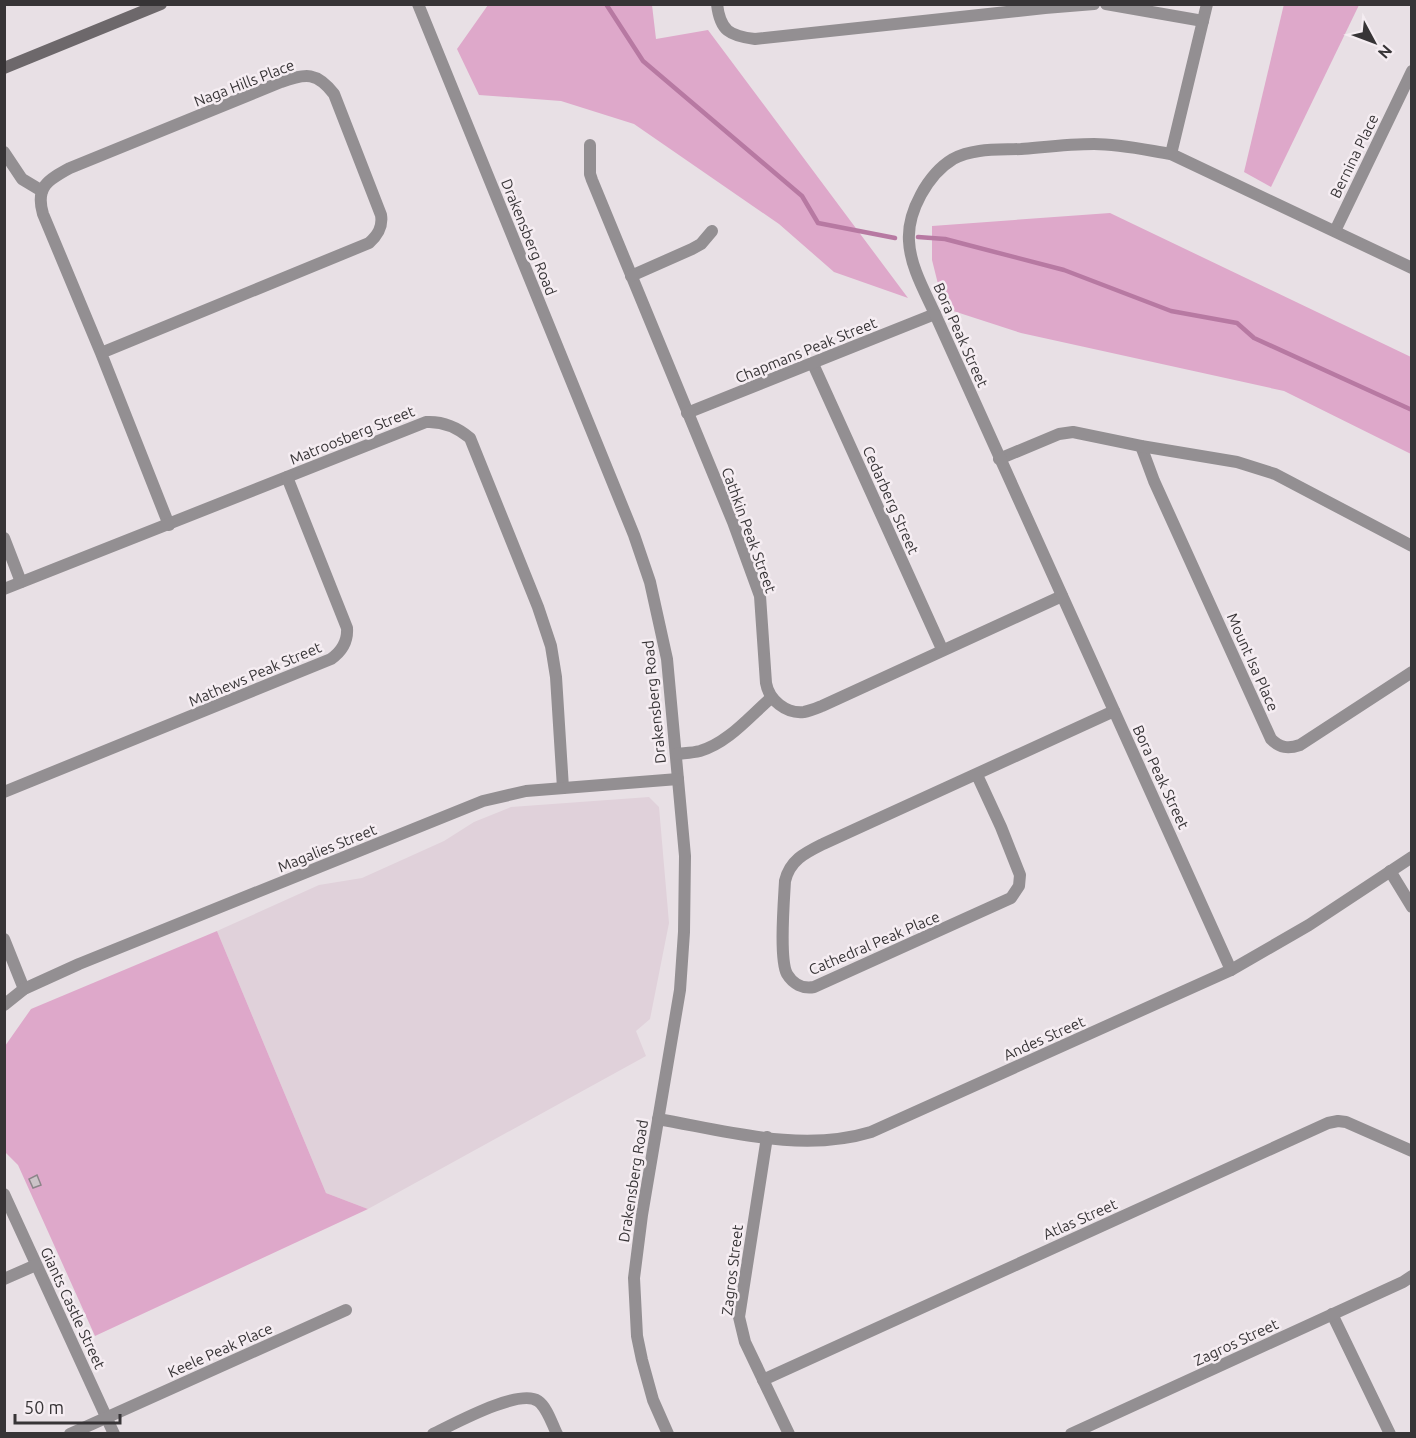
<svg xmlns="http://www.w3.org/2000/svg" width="1416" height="1438" viewBox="0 0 1416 1438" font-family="Ubuntu,sans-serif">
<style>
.built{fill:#e0d1da}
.green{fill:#dea8ca}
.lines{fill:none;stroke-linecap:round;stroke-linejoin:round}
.stream{stroke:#b779a2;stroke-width:4.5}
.building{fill:#cbc3c7;stroke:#8c8589;stroke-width:1.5}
.street{stroke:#938f92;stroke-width:12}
.secondary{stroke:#6d686b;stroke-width:12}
.labels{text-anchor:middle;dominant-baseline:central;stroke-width:5;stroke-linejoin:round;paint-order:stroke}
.street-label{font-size:15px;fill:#373436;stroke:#f5edf2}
</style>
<rect width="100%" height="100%" fill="#e8e0e5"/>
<!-- built -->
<polygon class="built" points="649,797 659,807 669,923 650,1019 636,1031 646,1056 368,1209 326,1193 217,931 319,885 362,878 444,841 474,822 511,807"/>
<!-- green -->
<g class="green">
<polygon points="1284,4 1359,5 1271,187 1244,172"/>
<polygon points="488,5 652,5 656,39 708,30 908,298 834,272 779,224 634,124 561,101 479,95 457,49"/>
<polygon points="1110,213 1411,357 1411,454 1284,391 1021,333 944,308 932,260 932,226"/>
<polygon points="217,931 326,1193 368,1209 95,1336 18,1165 5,1152 5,1046 31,1009"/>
</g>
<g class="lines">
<!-- stream -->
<g class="stream">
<polyline points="606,4 643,61 802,196 818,223 895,238"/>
<polyline points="918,237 945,239 1064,270 1171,311 1237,323 1254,338 1412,410"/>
</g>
</g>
<!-- building -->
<polygon class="building" points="37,1175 41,1185 33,1188 29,1179"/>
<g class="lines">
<!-- street -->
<g class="street">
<polyline points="418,4 634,535 650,582 667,659 685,856 684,932 680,990 642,1215 634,1278 637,1336 642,1360 653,1400 668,1434"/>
<path d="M717,4C720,31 730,36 755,39L1045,8L1094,4"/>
<polyline points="1106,4 1203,21"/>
<path d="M590,145V174L592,180L733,522L760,596L766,683C769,700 786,714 804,712C810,711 817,708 822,706L1062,596"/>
<polyline points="4,152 22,179 42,191"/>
<polyline points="1171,154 1207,4"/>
<polyline points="1335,231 1412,71"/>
<polyline points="631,276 692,249 701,244 712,231"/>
<path d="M101,353L369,243C378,235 383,227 381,215L334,94C317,72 306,73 281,82L70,168C48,180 35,187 43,214L101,353L169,525"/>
<polyline points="813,364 942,649"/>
<polyline points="687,413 935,314"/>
<path d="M1141,446L1154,481L1271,739C1280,748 1288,749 1300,745L1412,672"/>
<polyline points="999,459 1059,434 1073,432 1141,446 1237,462 1275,474 1412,546"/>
<polyline points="4,538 21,582"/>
<path d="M4,589L426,422C443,421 457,427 470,438L538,607L551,646L556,677L563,788"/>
<path d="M676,754C684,753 692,753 700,751C728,743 750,716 771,698"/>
<path d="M977,775L1001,827L1020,875L1019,886L1011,898L814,987C803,989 793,984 787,974C779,959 784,900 785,881C790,860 805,853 823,844L1114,711"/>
<path d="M4,792L331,659C341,652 348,642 347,628L287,477"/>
<polyline points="1390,871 1412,907"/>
<polyline points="4,939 24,989"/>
<path d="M1231,970L935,314C925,292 910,266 909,241C907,212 928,174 953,159C973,148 998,150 1021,149C1045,147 1070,144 1094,144C1120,144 1146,150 1171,154L1412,268"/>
<polyline points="4,1005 24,989 79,964 483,801 526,791 678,779"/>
<path d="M658,1119C727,1131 802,1153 871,1132L1231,970L1309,925L1412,857"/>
<polyline points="767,1137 739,1317 745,1342 789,1434"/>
<polyline points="4,1194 114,1434"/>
<polyline points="4,1279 36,1265"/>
<polyline points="1332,1314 1390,1434"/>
<polyline points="763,1380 1328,1123 1338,1121 1346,1122 1412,1151"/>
<polyline points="70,1434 346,1310"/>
<path d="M433,1434C454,1424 519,1388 538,1401C547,1407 552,1424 557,1434"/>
<polyline points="1071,1434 1403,1282 1412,1276"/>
</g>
<!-- secondary -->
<polyline class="secondary" points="4,68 161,4"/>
</g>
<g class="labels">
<!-- street labels -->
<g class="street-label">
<text transform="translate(244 83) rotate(-21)">Naga Hills Place</text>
<text transform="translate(1354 156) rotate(-64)">Bernina Place</text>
<text transform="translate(529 237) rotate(68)">Drakensberg Road</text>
<text transform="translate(961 335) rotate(66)">Bora Peak Street</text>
<text transform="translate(806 350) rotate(-22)">Chapmans Peak Street</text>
<text transform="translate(352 435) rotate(-22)">Matroosberg Street</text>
<text transform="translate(891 500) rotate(66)">Cedarberg Street</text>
<text transform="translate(749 530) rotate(70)">Cathkin Peak Street</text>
<text transform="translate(1253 662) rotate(66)">Mount Isa Place</text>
<text transform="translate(255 674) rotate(-23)">Mathews Peak Street</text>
<text transform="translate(654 702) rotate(-96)">Drakensberg Road</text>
<text transform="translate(1161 777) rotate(65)">Bora Peak Street</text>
<text transform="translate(327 848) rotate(-22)">Magalies Street</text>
<text transform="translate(874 943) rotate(-23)">Cathedral Peak Place</text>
<text transform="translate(1044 1038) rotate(-24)">Andes Street</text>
<text transform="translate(633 1181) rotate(-81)">Drakensberg Road</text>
<text transform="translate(1080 1219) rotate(-24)">Atlas Street</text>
<text transform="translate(732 1270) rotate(-83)">Zagros Street</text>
<text transform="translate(73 1308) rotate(65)">Giants Castle Street</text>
<text transform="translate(1236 1342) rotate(-25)">Zagros Street</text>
<text transform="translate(220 1350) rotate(-24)">Keele Peak Place</text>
</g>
</g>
<!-- border -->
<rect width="1416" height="1438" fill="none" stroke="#373436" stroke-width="12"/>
<!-- north arrow -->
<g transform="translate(1374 42) rotate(131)" stroke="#f5edf2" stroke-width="4.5" paint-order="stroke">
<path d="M0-4.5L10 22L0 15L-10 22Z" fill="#373436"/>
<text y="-9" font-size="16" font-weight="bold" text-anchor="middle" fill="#373436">N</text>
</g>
<!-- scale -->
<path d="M15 1414v9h105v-9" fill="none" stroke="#373436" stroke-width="3"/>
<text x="24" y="1414" font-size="18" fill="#373436" stroke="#f5edf2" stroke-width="4.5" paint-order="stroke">50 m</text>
</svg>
